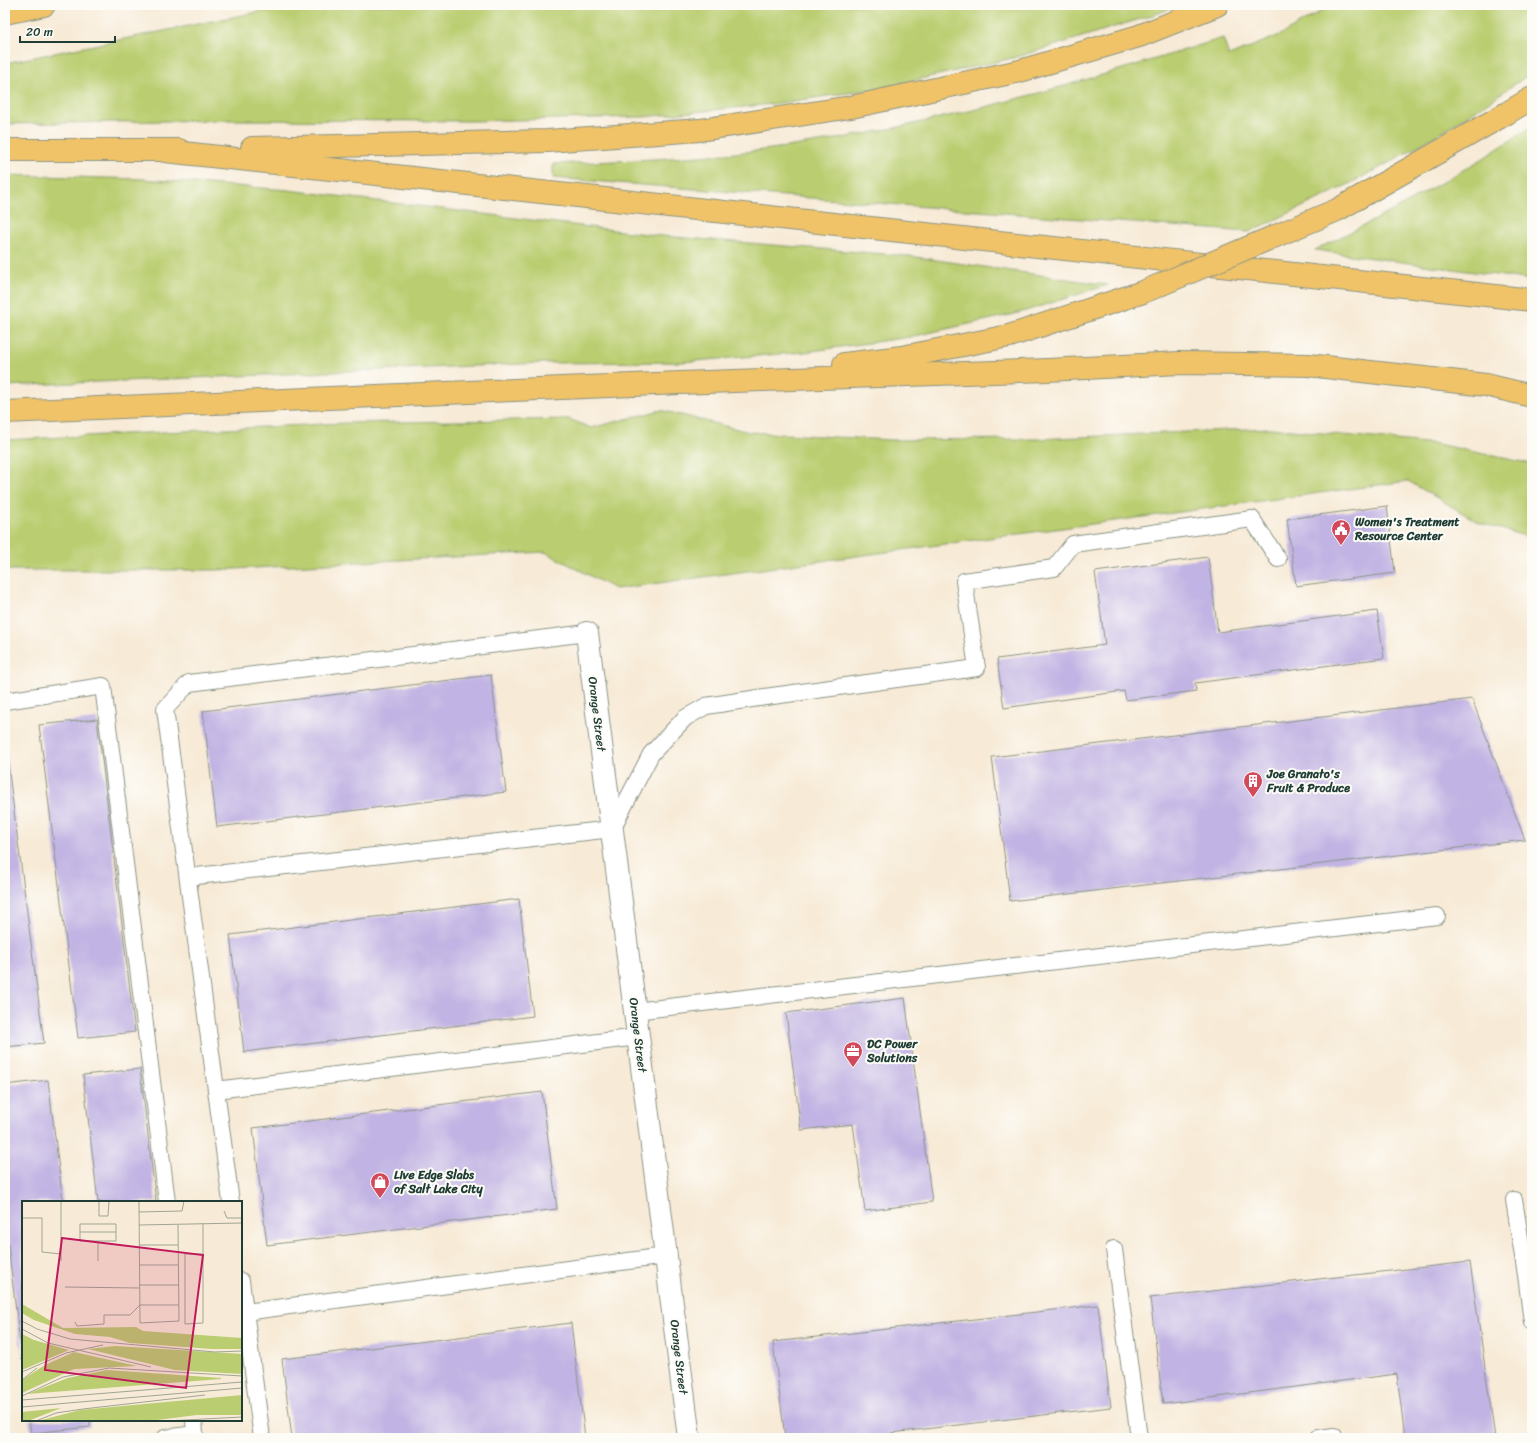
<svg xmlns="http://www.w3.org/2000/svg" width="1537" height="1443" viewBox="0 0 1537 1443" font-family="Sriracha,sans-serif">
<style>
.green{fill:#bacd70;stroke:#6c8552}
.building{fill:#c1b3e3}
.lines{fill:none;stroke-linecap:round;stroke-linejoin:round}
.service-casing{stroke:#8b9485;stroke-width:18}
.minor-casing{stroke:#8b9485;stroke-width:24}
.motorway-casing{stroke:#8b9485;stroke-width:24}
.service{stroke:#fff;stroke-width:16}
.minor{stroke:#fff;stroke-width:22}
.motorway{stroke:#f0c369;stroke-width:22}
.motorway-bridge-casing{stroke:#8b9485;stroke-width:24;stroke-linecap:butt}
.motorway-bridge{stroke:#f0c369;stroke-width:22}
.labels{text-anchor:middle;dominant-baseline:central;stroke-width:4;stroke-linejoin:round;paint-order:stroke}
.poi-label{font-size:12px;font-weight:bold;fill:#1f3d34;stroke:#fdfcf7;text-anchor:start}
.street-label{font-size:12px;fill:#1f3d34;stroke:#fdfcf7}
.inset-road{fill:none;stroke:#a1a595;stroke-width:1}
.view{fill:#c2185b;fill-opacity:0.15;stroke:#c2185b;stroke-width:2}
.inset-edge{fill:none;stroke:#1f3d34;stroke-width:2}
</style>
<rect width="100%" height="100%" fill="#fdfcf7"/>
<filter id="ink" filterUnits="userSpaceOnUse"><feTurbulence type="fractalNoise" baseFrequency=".025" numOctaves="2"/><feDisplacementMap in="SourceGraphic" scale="8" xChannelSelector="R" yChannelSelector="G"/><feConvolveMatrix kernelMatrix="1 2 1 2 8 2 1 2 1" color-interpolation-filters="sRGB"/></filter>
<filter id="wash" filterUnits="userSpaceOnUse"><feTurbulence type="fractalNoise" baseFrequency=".012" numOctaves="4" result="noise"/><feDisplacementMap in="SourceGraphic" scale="16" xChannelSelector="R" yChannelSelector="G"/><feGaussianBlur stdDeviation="0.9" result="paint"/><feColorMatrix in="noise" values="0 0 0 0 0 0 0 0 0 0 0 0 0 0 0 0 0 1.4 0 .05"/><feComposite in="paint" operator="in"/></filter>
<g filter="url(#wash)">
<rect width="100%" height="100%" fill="#f7ead6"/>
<!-- green -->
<g class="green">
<polygon points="292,5 1180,5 1153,15 1017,57 881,88 773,104 643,117 473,121 224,120 5,124 5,63"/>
<path d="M1332,5H1532V72C1484,106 1434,138 1383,166C1339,190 1294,211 1249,232L553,178V164C631,160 709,158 786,147C935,126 1080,83 1223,38L1229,56L1282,34Z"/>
<polygon points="1532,126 1532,280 1315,250 1396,209 1482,159"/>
<polygon points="5,175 142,179 288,190 662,236 909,256 1108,285 1019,313 910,337 805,352 682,362 545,363 5,386"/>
<polygon points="661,410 749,432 890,440 1038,439 1270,428 1437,444 1532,464 1532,538 1480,523 1408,481 615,589 545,552 217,570 5,570 5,440 345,423 569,419 591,428"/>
</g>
<g id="blocks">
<!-- building -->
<g class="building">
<polygon points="1387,506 1395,573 1296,586 1287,519"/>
<polygon points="1208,557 1218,632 1377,611 1384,658 1195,683 1196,691 1126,700 1124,691 1004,708 997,659 1105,645 1095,572"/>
<polygon points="491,675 506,792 217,827 203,711"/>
<polygon points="1472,699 1525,840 1010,901 992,757"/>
<polygon points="97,719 135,1032 78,1038 39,725"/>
<polygon points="5,742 44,1043 5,1047"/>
<polygon points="519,899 533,1016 244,1052 230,935"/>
<polygon points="905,998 932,1202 865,1211 853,1124 801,1130 786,1013"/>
<polygon points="140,1069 156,1202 98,1202 83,1075"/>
<polygon points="48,1080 63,1202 23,1202 22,1360 5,1219 5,1085"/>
<polygon points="542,1092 557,1209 267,1245 253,1128"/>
<polygon points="1470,1262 1495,1438 1405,1438 1397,1374 1163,1404 1150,1298"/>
<polygon points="1098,1305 1111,1407 891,1433 892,1438 785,1438 773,1342"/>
<polygon points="571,1323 585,1438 292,1438 282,1359"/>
<polygon points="29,1420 90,1420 90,1427 31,1433"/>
</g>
</g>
</g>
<g filter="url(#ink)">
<use href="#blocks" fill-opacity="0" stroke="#8b9485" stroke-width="1"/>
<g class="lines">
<!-- service casing -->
<g class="service-casing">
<g id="service">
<polyline points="5,701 103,686 167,1202"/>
<polyline points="188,877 612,829 651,754 685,718 706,706 765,697 977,668 964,581 1054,568 1073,544 1252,519 1278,559"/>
<polyline points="635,1011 1437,916"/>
<polyline points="216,1090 638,1037"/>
<polyline points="1514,1200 1526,1275 1532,1322"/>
<polyline points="231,1202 165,709 189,683 587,633"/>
<polyline points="1114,1249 1139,1438"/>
<polyline points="241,1281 262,1438"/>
<polyline points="245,1312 666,1256"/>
<polyline points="165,1438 195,1434 194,1420"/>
<polyline points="1319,1438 1334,1436 1334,1438"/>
</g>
</g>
<!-- minor casing -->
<g class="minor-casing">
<polyline id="minor" points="587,633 689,1438"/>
</g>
<!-- motorway casing -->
<g class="motorway-casing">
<g id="motorway">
<polyline points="5,13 44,5"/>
<polyline points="1507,113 1532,98"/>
<polyline points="252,148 547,141 700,130 851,107 1020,71 1139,36 1217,5"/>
<polyline points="5,150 179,150"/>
<polyline points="165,151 1532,300"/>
<polyline points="844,364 902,357 1009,336"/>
<polyline points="5,412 680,383 1048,370 1179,363 1308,365 1486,385 1532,396"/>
</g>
</g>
<!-- service -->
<use href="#service" class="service"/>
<!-- minor -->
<use href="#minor" class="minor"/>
<!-- motorway -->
<use href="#motorway" class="motorway"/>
<!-- motorway-bridge casing -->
<g class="motorway-bridge-casing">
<polyline id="motorway-bridge" points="1009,336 1143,292 1337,210 1507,113"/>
</g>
<!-- motorway-bridge -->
<use href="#motorway-bridge" class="motorway-bridge"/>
</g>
</g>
<!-- icons -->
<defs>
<g id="civic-pin" transform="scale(1)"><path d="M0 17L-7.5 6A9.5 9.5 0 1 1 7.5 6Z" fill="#d1495b" stroke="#fdfcf7"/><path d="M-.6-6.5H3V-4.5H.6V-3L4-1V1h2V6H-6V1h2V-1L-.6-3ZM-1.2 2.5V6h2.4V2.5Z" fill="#fff"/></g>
<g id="building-pin" transform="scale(1)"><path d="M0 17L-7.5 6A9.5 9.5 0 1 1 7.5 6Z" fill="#d1495b" stroke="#fdfcf7"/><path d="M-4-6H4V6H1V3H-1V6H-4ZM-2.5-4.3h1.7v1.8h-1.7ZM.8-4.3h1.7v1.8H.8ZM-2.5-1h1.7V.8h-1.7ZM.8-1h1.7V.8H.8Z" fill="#fff"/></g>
<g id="office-pin" transform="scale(1)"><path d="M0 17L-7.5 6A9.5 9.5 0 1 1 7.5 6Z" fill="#d1495b" stroke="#fdfcf7"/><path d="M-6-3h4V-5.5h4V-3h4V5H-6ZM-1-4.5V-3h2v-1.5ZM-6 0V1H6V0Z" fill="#fff"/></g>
<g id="shop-pin" transform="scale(1)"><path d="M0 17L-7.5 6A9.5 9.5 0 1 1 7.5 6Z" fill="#d1495b" stroke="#fdfcf7"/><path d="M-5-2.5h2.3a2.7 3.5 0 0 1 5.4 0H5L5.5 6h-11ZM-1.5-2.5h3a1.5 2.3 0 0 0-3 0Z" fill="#fff"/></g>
</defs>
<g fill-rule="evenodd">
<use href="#civic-pin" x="1341" y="529"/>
<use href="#building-pin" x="1253" y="781"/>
<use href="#office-pin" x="853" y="1051"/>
<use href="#shop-pin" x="380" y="1182"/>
</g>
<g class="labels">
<!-- poi labels -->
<g class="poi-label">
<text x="1355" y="522">Women's Treatment<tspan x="1355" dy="14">Resource Center</tspan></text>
<text x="1267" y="774">Joe Granato's<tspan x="1267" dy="14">Fruit &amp; Produce</tspan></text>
<text x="867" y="1044">DC Power<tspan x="867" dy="14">Solutions</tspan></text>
<text x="394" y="1175">Live Edge Slabs<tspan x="394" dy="14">of Salt Lake City</tspan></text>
</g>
<!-- street labels -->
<g class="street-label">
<text transform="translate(597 714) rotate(83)">Orange Street</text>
<text transform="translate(638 1035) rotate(83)">Orange Street</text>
<text transform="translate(679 1357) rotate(83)">Orange Street</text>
</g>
</g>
<!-- overview -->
<g transform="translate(22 1201)">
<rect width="220" height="220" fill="#f7ead6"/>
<path d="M0,103L41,127L114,126L121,130L220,137V148H190L108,142L88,136L53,133L12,119L0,112ZM0,133L12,139L47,149L0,169ZM94,145L220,153V173L153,169L66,148ZM52,151L115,165L52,168L0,192V179L23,164ZM85,169L199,177V178L5,193L46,177ZM220,194V214H175L127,220H16L58,209ZM39,207L6,220H0V211Z" fill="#bacd70"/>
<path class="inset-road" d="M39,0V60M77,0V15H86L87,0M117,0L118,122L157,120L156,24M202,10L205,17H220M117,11L160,10L162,0M0,17H20V51L39,53M117,24L220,22M58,31H94M76,40H58V23H94V40H76V60M117,44H156M181,53H163V123L181,122V22M117,64H157M117,84H157M43,86L117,87M0,120L15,128L48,138L193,151L220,150M53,121L55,125L82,123V114H108L118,104H157M0,128L26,142L129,166M0,171L44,152L81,144M0,179L15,167M0,195L41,176L87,167L220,175M0,199L220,181M0,206L220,187M14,220L34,212L61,208L183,194M144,220L220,216"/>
<path class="view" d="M40,37L181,54L164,187L23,169Z"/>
<rect width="220" height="220" class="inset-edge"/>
</g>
<!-- margin -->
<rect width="1537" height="1443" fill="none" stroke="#fdfcf7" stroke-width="20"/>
<!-- scale -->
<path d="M20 36v6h95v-6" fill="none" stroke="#1f3d34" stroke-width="2"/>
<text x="26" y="36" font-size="12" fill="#1f3d34" stroke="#fdfcf7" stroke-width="3" paint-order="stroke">20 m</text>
</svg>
